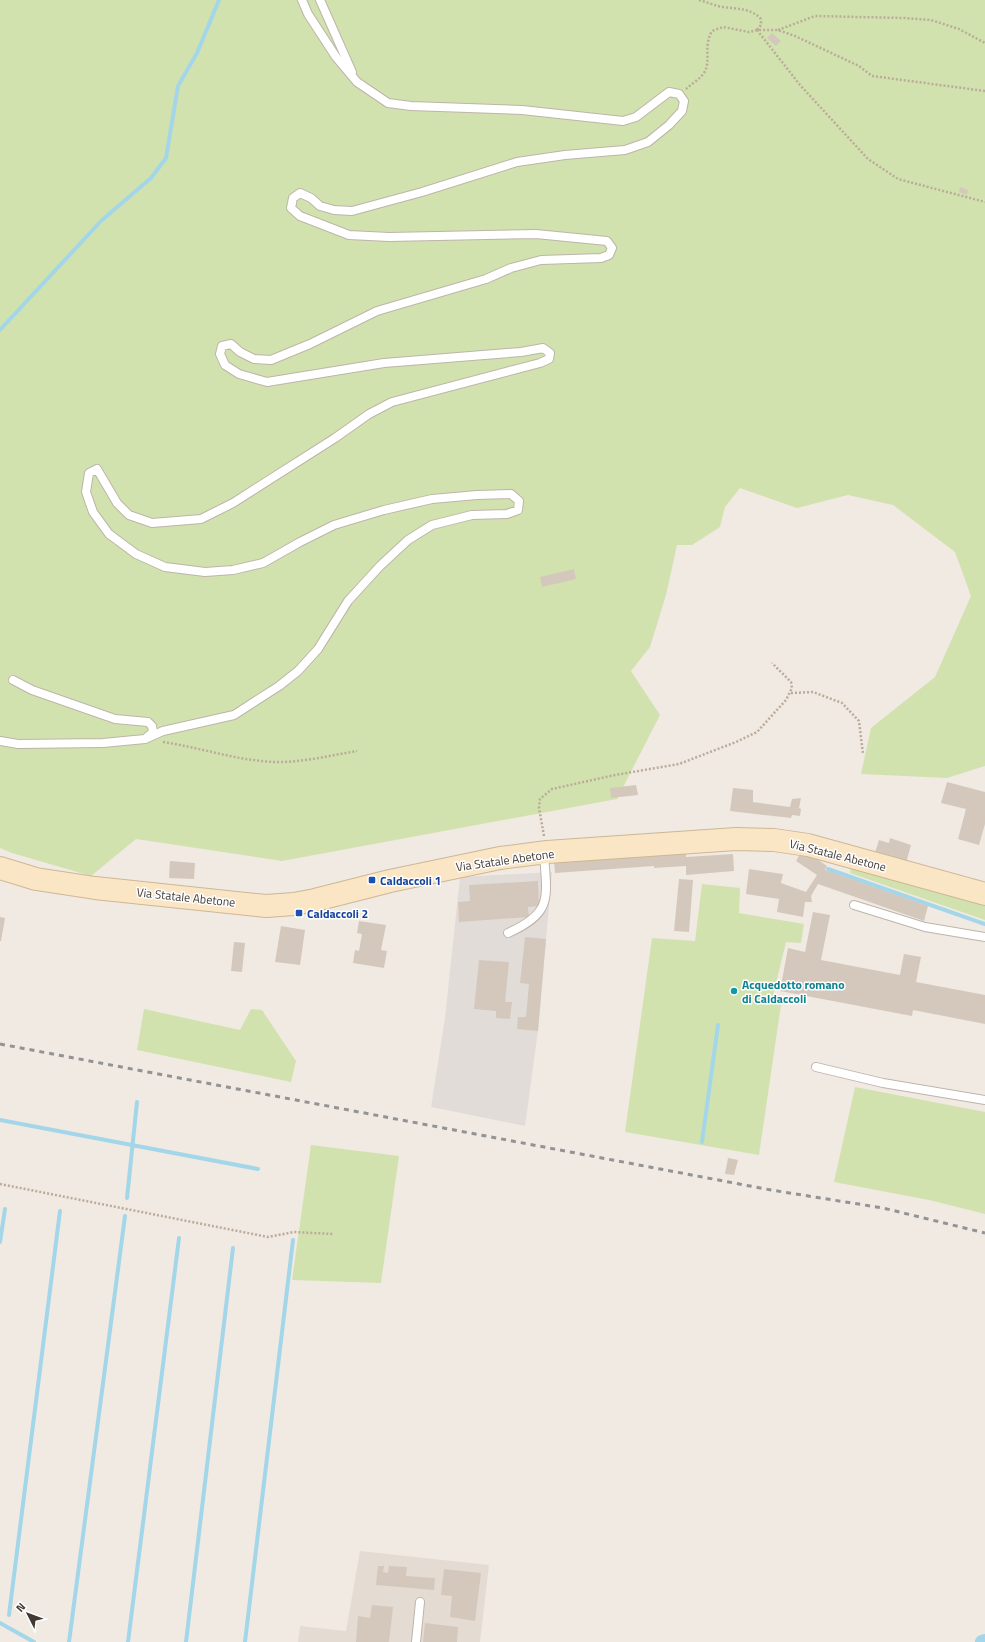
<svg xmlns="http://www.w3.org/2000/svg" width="985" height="1642" viewBox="0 0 985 1642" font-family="'Titillium Web',sans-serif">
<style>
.residential{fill:#e4dcd2}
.industrial{fill:#e2dcd8}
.green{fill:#d2e2af}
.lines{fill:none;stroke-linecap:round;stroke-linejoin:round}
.stream{stroke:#a3d6e9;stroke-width:4}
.canal{stroke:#a3d6e9;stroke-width:14}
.building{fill:#d4c8bd}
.lane-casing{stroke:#beb4aa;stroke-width:10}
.secondary-casing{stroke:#cdb796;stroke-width:24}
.path{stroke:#bbab99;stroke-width:2.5;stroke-dasharray:2 2;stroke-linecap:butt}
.lane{stroke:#fff;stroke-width:8}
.secondary{stroke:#fae5c4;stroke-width:22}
.rail{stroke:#939393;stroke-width:3;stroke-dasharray:5 5;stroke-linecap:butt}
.transit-dot{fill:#1a4fb4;stroke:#fff;stroke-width:1.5}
.culture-dot{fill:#0f9aa8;stroke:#fff;stroke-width:1.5}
.labels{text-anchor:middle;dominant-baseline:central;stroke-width:3;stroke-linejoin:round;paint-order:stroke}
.street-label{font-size:12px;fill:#413a34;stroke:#fff}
.transit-label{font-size:12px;font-weight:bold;fill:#164399;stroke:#fff;text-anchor:start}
.culture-label{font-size:12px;font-weight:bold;fill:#0d838f;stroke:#fff;text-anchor:start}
</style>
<rect width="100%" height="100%" fill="#f0eae3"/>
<!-- residential -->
<polygon class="residential" points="360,1551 489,1565 480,1642 298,1642 300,1626 346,1631"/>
<!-- industrial -->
<polygon class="industrial" points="552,872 538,1031 525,1126 431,1107 445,1018 460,877"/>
<!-- green -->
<g class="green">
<polygon points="0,0 985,0 985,766 947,778 861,774 871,728 935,677 971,596 955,552 893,505 848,495 797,508 740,488 725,507 720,527 692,545 677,545 666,595 650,647 631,671 660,715 617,799 282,861 136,839 91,876 12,853 0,848"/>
<polygon points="852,864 985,902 985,920 850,873"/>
<polygon points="702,884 740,888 739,913 804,924 801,943 786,942 773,996 782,998 759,1155 625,1132 652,938 695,941"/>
<polygon points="144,1009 240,1030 251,1009 262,1010 296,1061 291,1082 137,1050"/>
<polygon points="855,1087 985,1112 985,1214 929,1200 834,1182"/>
<polygon points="311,1145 399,1156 381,1283 292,1280"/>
</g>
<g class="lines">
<!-- stream -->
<g class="stream">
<polyline points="0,330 101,221 151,178 166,158 178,86 197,53 219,0"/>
<polyline points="828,869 985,924"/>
<polyline points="0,1120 258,1169"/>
<polyline points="702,1142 718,1025"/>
<polyline points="127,1198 137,1102"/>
<polyline points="0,1242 5,1209"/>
<polyline points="9,1615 60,1211"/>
<polyline points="0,1623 34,1642"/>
<polyline points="69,1642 125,1216"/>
<polyline points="128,1642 179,1238"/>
<polyline points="186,1642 233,1248"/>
<polyline points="245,1642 293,1240"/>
</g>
<!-- canal -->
<polyline class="canal" points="982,1642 985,1641"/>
</g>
<!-- building -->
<g class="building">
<polygon points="772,33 781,41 776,46 767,38"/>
<polygon points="960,187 968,190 967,195 959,192"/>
<polygon points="574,569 576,579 542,587 540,577"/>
<polygon points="947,782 985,792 985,824 979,845 958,839 966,809 941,803"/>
<polygon points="636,785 638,795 611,798 610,788"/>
<polygon points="733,788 753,790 753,802 790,807 792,799 801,798 799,808 801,809 800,816 792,815 791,818 730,811"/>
<polygon points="890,838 911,845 906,863 875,853 879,840 889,843"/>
<polygon points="686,850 686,857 733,854 734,871 686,875 686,866 654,868 654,866 555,873 554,860"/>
<polygon points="801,852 808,853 827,866 825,870 928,906 924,921 818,884 811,896 812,902 805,902 803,917 777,912 779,899 746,894 749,869 783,874 781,883 806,892 817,875 796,861"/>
<polygon points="170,861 195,863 194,879 169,878"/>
<polygon points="679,879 693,880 689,932 674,931"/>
<polygon points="538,881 539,906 528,907 529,917 459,922 458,902 470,901 469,885"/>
<polygon points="813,912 830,915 821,960 900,975 904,954 921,957 916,982 985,995 985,1024 913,1010 912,1016 780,991 788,948 805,952"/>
<polygon points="0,917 5,918 1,941 0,941"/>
<polygon points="359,921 386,925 381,950 387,951 384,968 353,963 355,950 359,951 362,934 357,933"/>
<polygon points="281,926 305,930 300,965 275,962"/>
<polygon points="525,937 546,939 538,1031 517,1029 518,1017 526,1017 529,984 520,983"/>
<polygon points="234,942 245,943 242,972 231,971"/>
<polygon points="479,960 509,962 505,1002 512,1002 510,1019 496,1018 496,1011 474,1009"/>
<polygon points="728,1158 738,1160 734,1175 725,1174"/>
<polygon points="378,1566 384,1566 383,1572 388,1573 389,1566 407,1567 406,1576 435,1578 434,1590 376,1585"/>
<polygon points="444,1569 481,1573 475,1621 450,1617 452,1596 441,1595"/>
<polygon points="372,1605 393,1607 389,1642 356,1642 358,1616 370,1618"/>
<polygon points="425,1623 458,1627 457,1642 423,1642"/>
</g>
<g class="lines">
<!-- lane casing -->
<g class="lane-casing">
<g id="lane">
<polyline points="320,0 352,72"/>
<polyline points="13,680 32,690 115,719 148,722 152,726 153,732 147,737"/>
<polyline points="0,741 18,744 103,743 145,739 163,731 234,715 279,686 298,671 318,649 348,601 380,566 408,540 432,525 472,515 507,514 518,510 519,501 511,494 477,495 432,499 384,510 334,525 300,542 263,563 233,570 205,572 165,567 136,554 109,534 93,512 86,492 89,473 97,469 117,503 129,515 152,523 201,519 233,503 335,438 369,414 392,402 540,363 549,359 550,353 543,348 521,352 384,363 267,382 239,374 225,365 220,354 222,346 231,344 240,352 254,359 271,360 310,344 377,311 486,279 511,268 541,260 601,258 609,255 612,248 607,241 536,234 389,237 349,235 300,216 291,208 293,198 300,193 311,198 320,206 334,210 352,211 422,192 517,162 565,155 625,150 648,142 669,125 682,111 684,101 679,94 669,92 636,117 623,121 522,110 411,106 388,103 357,82 336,57 308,14 302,0"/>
<polyline points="854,905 925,927 985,937"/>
<path d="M508,933C553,913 547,898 544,854"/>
<polyline points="816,1067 883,1083 985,1100"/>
<polyline points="416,1642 420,1602"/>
</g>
</g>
<!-- secondary casing -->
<g class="secondary-casing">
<polyline id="secondary" points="0,868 36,879 95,888 266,906 294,904 315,900 390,881 500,858 547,852 736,839 774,840 808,845 985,894"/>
</g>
<!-- path -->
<g class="path">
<path d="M699,0C707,2 715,6 723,7C737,9 751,8 761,19V25L757,30"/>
<polyline points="757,30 800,85 868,159 898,179 985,202"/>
<polyline points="778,30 815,16 904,18 931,20 959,29 985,43"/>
<path d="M686,89C691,84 702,78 705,71C711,58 703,47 712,31L723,27L749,32L757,30H778L795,36L859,66L872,76L985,91"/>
<polyline points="791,693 813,692 842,703 859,721 863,754"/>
<path d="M163,742C204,748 243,763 284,762C309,761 333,755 357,751"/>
<polyline points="544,836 539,808 540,799 552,789 615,775 679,764 736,742 757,732 786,700 792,688 791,682 772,663"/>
<polyline points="0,1184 268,1237 294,1232 333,1234"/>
</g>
<!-- lane -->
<use href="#lane" class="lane"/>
<!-- secondary -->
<use href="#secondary" class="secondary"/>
<!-- rail -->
<polyline class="rail" points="0,1044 771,1190 883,1208 985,1233"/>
</g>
<!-- markers -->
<g class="transit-dot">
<rect x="368" y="876" width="8" height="8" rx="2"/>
<rect x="295" y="909" width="8" height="8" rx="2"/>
</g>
<circle class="culture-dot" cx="734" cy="991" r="4"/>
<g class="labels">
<!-- street labels -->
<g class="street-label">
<text transform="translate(838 855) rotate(14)">Via Statale Abetone</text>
<text transform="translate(505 860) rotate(-8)">Via Statale Abetone</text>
<text transform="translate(186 897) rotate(6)">Via Statale Abetone</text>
</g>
<!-- transit labels -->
<g class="transit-label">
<text x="380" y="880">Caldaccoli 1</text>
<text x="307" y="913">Caldaccoli 2</text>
</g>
<!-- culture labels -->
<g class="culture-label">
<text x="742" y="984">Acquedotto romano<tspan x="742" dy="14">di Caldaccoli</tspan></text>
</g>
</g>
<!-- north arrow -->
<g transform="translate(28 1614) rotate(312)" stroke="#ffffff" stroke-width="3" paint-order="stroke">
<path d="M0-3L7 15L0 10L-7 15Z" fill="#413a34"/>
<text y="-6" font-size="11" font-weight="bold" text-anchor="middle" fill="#413a34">N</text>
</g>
</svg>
